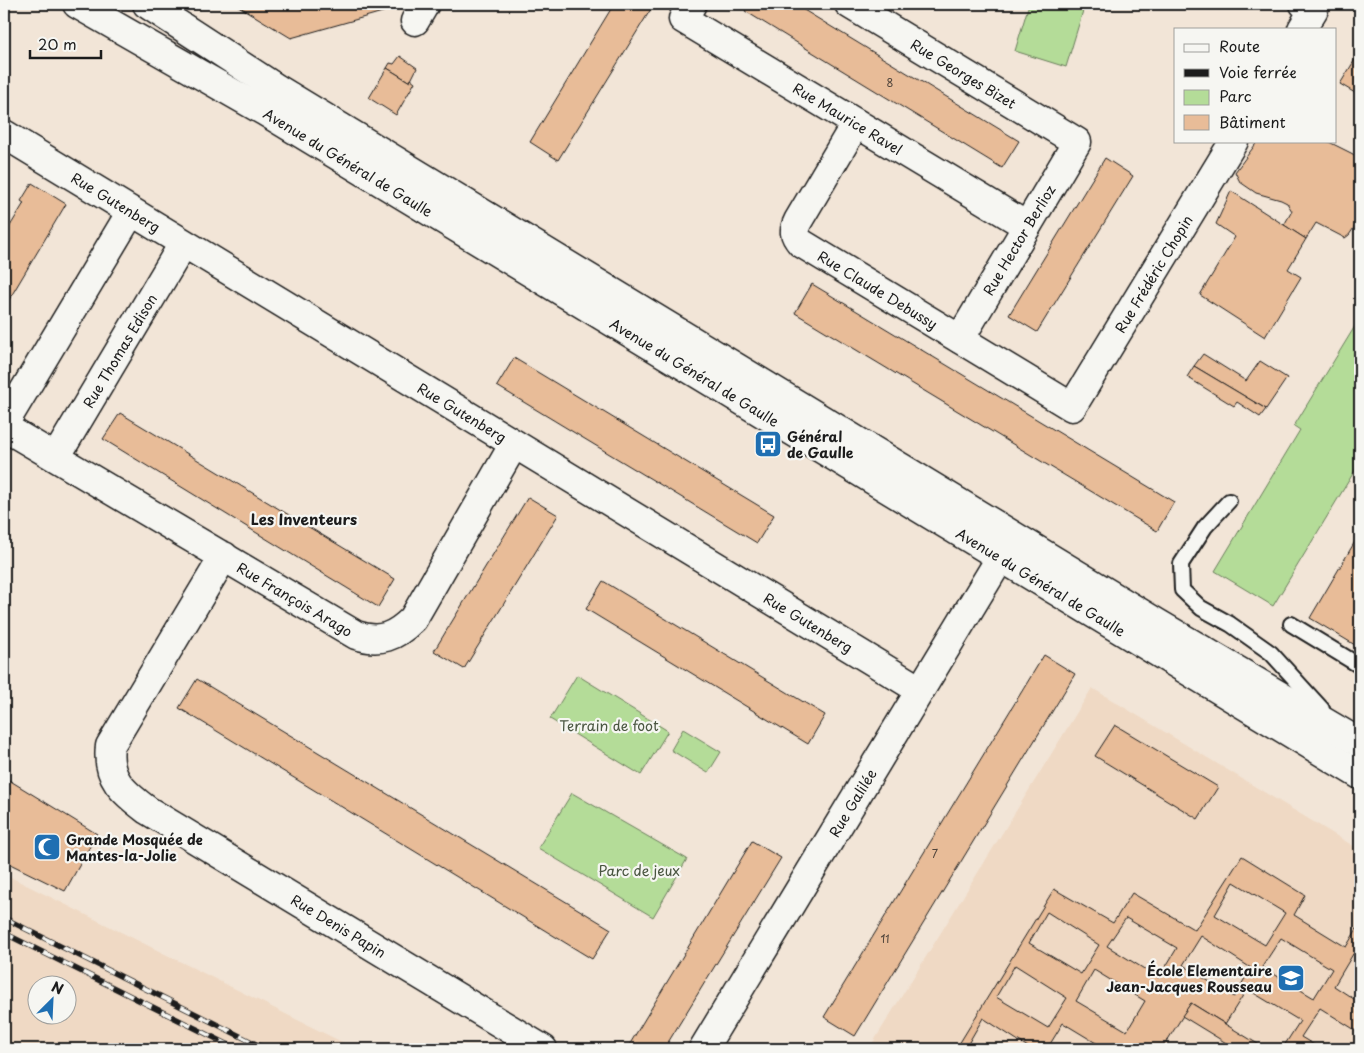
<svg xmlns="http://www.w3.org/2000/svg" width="1364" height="1053" viewBox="0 0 1364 1053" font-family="'Playpen Sans',sans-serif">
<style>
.built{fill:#efd9c4;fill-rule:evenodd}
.green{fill:#b4dc98;stroke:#687c5a}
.building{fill:#e8bc98;stroke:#1c1c1c;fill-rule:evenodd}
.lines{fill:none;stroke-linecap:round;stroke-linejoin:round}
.lane-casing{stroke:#1c1c1c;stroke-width:18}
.street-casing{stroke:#1c1c1c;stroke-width:31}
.secondary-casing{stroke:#1c1c1c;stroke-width:31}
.lane{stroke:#f6f6f2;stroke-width:14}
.street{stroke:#f6f6f2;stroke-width:28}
.secondary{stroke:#f6f6f2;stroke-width:28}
.rail-casing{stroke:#1c1c1c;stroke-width:5.5}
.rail{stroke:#f6f6f2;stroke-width:4;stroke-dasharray:11;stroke-linecap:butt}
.labels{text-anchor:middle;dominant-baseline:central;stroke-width:4.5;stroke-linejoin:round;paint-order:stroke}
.number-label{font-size:11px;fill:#4f443b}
.street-label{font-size:14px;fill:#1c1c1c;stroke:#f6f6f2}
.poi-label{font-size:14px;font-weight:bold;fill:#1c1c1c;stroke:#f6f6f2;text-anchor:start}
.park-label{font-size:14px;fill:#4a5641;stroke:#f6f6f2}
.neighbourhood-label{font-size:15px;font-weight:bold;fill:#1c1c1c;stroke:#f6f6f2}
</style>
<rect width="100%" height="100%" fill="#f2e5d7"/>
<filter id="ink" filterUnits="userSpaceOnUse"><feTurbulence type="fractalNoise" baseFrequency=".02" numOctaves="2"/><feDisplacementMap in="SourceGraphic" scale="10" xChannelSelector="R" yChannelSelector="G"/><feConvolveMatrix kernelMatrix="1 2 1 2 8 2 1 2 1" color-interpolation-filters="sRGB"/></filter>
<g filter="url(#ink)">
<!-- built -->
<g class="built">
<polygon points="1092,688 1360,850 1360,1049 869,1049"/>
<path d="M4,874L356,1049H4ZM38,986H68V1016H38Z"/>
</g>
<!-- green -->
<g class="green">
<polygon points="1029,4 1085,4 1066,67 1015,51"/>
<polygon points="1360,318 1360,462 1273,606 1215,571 1300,430 1294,426"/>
<polygon points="577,675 668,731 641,775 550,719"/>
<polygon points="683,729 721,752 708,773 671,750"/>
<polygon points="572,793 687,859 653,917 538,848"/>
</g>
<!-- building -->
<g class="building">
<polygon points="235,4 391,4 386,11 291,38"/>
<polygon points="614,4 654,4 558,160 530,142"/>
<polygon points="749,4 794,4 1019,141 1002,168 745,11"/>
<polygon points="1359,53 1360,53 1360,96 1340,84"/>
<polygon points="400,56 417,68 410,82 387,68 390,63 394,64"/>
<polygon points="387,68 410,82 411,79 415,82 396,115 369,98"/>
<polygon points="1258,141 1327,141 1353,154 1359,163 1360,219 1349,235 1345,238 1316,223 1306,239 1284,225 1292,211 1287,203 1281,200 1256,193 1240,182 1235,172"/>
<polygon points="1105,158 1133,176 1037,332 1009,315"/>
<polygon points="32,183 66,204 4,308 4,236 24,203 21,201"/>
<polygon points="1231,191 1306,239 1288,269 1301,277 1265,337 1200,295 1235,237 1216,224"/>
<polygon points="812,284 1174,502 1157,531 795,313"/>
<polygon points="1203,354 1246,381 1260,361 1287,378 1266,409 1194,366"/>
<polygon points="514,358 774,515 757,543 497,386"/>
<polygon points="1194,366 1266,409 1260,417 1237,402 1234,406 1187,377"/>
<polygon points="120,413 395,579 378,607 103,439"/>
<polygon points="528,497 558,515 464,669 434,651"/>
<polygon points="1360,533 1360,648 1310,618"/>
<polygon points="603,581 825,715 808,744 586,609"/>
<polygon points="1044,655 1075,674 855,1036 824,1017"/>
<polygon points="197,679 611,929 592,959 179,708"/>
<polygon points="1115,725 1218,787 1198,819 1095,756"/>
<polygon points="4,777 97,834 65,891 4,861"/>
<polygon points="752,841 781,858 664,1049 633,1049 628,1047"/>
<path d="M1242,856L1305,895L1294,915L1346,947L1358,927L1360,928V959L1353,954L1334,986L1360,1003V1033L1320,1008L1301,1037L1321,1049H1282L1300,1021L1247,989L1225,1024L1191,1003L1162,1049H1106L1063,1023L1047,1049H1031L983,1018L965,1049H956L1054,889L1113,923L1132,893L1195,930ZM1234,882L1285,913L1265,945L1215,915ZM1047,912L1099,945L1081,974L1029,943ZM1126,918L1177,948L1159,978L1107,946ZM1201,936L1251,968L1234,997L1183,965ZM1281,938L1332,969L1314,998L1262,967ZM1015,965L1067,998L1048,1028L996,997ZM1094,970L1145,1001L1127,1031L1076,1001Z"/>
<polygon points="1191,1003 1225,1024 1266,1049 1236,1049 1182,1016"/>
</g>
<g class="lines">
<!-- lane casing -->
<g class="lane-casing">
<g id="lane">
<polyline points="1229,501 1205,527 1181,564 1182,590 1201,608 1230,624 1271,653 1322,709"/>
<polyline points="1291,624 1360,666"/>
</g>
</g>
<!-- street casing -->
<g class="street-casing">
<g id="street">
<path id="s1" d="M692,4L683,19L1027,226"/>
<path id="s2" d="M849,4L1077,142L960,339"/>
<polyline points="415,21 425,4"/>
<polyline points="1302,29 1314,9 1304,4"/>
<path id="s3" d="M856,123L798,221C793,231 794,235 801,243L1072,407L1234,141"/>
<path id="s4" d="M4,134L920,690"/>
<polyline points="4,424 131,212"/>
<path id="s5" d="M4,427L356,635C380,643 395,637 413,619L514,444"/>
<path id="s6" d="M56,457L183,244"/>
<path id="s7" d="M224,556L110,746C106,778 123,792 147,810L543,1049"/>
<path id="s8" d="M703,1049L1001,557"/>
</g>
</g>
<!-- secondary casing -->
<g class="secondary-casing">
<g id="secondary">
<path id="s9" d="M77,4L264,111L1360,775"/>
<polyline points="147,4 276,88 1157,623 1360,743"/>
</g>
</g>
<!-- lane -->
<use href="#lane" class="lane"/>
<!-- street -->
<use href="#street" class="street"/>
<!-- secondary -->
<use href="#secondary" class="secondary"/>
<!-- rail casing -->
<g class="rail-casing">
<g id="rail">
<polyline points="4,918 266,1049"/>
<polyline points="4,933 237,1049"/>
</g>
</g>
<!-- rail -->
<use href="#rail" class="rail"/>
</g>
</g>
<!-- icons -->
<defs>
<g id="bus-square" transform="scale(1.4375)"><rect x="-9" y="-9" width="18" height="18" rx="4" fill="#1f6fb2" stroke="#f6f6f2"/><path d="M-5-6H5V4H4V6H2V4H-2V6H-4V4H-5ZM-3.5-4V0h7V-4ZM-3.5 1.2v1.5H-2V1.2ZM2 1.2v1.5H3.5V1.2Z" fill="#fff"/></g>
<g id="mosque-square" transform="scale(1.4375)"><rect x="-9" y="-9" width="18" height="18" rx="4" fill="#1f6fb2" stroke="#f6f6f2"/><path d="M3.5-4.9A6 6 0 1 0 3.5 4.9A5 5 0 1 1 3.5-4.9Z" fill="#fff"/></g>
<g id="school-square" transform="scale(1.4375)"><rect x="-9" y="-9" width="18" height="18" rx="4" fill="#1f6fb2" stroke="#f6f6f2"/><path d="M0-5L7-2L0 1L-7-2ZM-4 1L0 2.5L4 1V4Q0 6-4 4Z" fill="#fff"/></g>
</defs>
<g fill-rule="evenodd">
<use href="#bus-square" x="768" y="444"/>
<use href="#mosque-square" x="47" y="847"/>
<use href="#school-square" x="1291" y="978"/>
</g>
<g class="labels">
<!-- number labels -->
<g class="number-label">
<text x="890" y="82">8</text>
<text x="935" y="853">7</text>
<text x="885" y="938">11</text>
</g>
<!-- street labels -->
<g class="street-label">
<text stroke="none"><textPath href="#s2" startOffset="134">Rue Georges Bizet</textPath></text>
<text stroke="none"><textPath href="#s1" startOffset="210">Rue Maurice Ravel</textPath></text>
<text stroke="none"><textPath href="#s9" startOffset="314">Avenue du Général de Gaulle</textPath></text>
<text stroke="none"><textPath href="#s4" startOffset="131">Rue Gutenberg</textPath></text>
<text transform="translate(1019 240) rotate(-59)">Rue Hector Berlioz</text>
<text stroke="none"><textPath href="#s3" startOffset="611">Rue Frédéric Chopin</textPath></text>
<text stroke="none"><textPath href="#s3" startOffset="228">Rue Claude Debussy</textPath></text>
<text stroke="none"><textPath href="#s6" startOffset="124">Rue Thomas Edison</textPath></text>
<text stroke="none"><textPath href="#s9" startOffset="719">Avenue du Général de Gaulle</textPath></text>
<text stroke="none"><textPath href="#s4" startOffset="536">Rue Gutenberg</textPath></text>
<text stroke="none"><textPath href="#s9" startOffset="1124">Avenue du Général de Gaulle</textPath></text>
<text stroke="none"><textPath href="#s5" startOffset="338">Rue François Arago</textPath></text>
<text stroke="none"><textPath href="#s4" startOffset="941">Rue Gutenberg</textPath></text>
<text stroke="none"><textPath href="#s8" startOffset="288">Rue Galilée</textPath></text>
<text stroke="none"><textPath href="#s7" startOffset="524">Rue Denis Papin</textPath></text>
</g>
<!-- poi labels -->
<g class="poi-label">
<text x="787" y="436">Général<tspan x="787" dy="16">de Gaulle</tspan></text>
<text x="66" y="839">Grande Mosquée de<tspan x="66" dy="16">Mantes-la-Jolie</tspan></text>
<text x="1272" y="970" text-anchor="end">École Elementaire<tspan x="1272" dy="16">Jean-Jacques Rousseau</tspan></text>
</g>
<!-- park labels -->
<g class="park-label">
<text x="609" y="725">Terrain de foot</text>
<text x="639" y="870">Parc de jeux</text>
</g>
<!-- neighbourhood labels -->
<g class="neighbourhood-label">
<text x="304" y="518">Les Inventeurs</text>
</g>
</g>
<!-- margin -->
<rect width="1364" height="1053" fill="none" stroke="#f6f6f2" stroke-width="20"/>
<rect x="10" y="10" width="1344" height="1033" fill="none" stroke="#1c1c1c" stroke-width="2" filter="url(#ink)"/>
<!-- legend -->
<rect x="1174" y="28" width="162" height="115" fill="#f6f6f2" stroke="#9f9f9c"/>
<rect x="1184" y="44" width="25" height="8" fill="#f6f6f2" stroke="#9f9f9c"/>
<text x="1219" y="52" font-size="15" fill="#1c1c1c">Route</text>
<rect x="1184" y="69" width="25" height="8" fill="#1c1c1c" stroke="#9f9f9c"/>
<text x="1219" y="78" font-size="15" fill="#1c1c1c">Voie ferrée</text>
<rect x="1184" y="90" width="25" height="15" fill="#b4dc98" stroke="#9f9f9c"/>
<text x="1219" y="102" font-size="15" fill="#1c1c1c">Parc</text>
<rect x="1184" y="115" width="25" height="15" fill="#e8bc98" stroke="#9f9f9c"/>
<text x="1219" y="128" font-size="15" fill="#1c1c1c">Bâtiment</text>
<!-- north arrow -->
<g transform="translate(52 1000) rotate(24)"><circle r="24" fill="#f6f6f2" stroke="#9f9f9c"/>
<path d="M0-4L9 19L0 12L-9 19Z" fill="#1f6fb2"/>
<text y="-8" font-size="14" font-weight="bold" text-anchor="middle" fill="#1c1c1c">N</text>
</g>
<!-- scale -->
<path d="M30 50v8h71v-8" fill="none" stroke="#1c1c1c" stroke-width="2.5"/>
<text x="38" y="50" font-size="15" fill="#1c1c1c" stroke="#f6f6f2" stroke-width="4" paint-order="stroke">20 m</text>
</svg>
